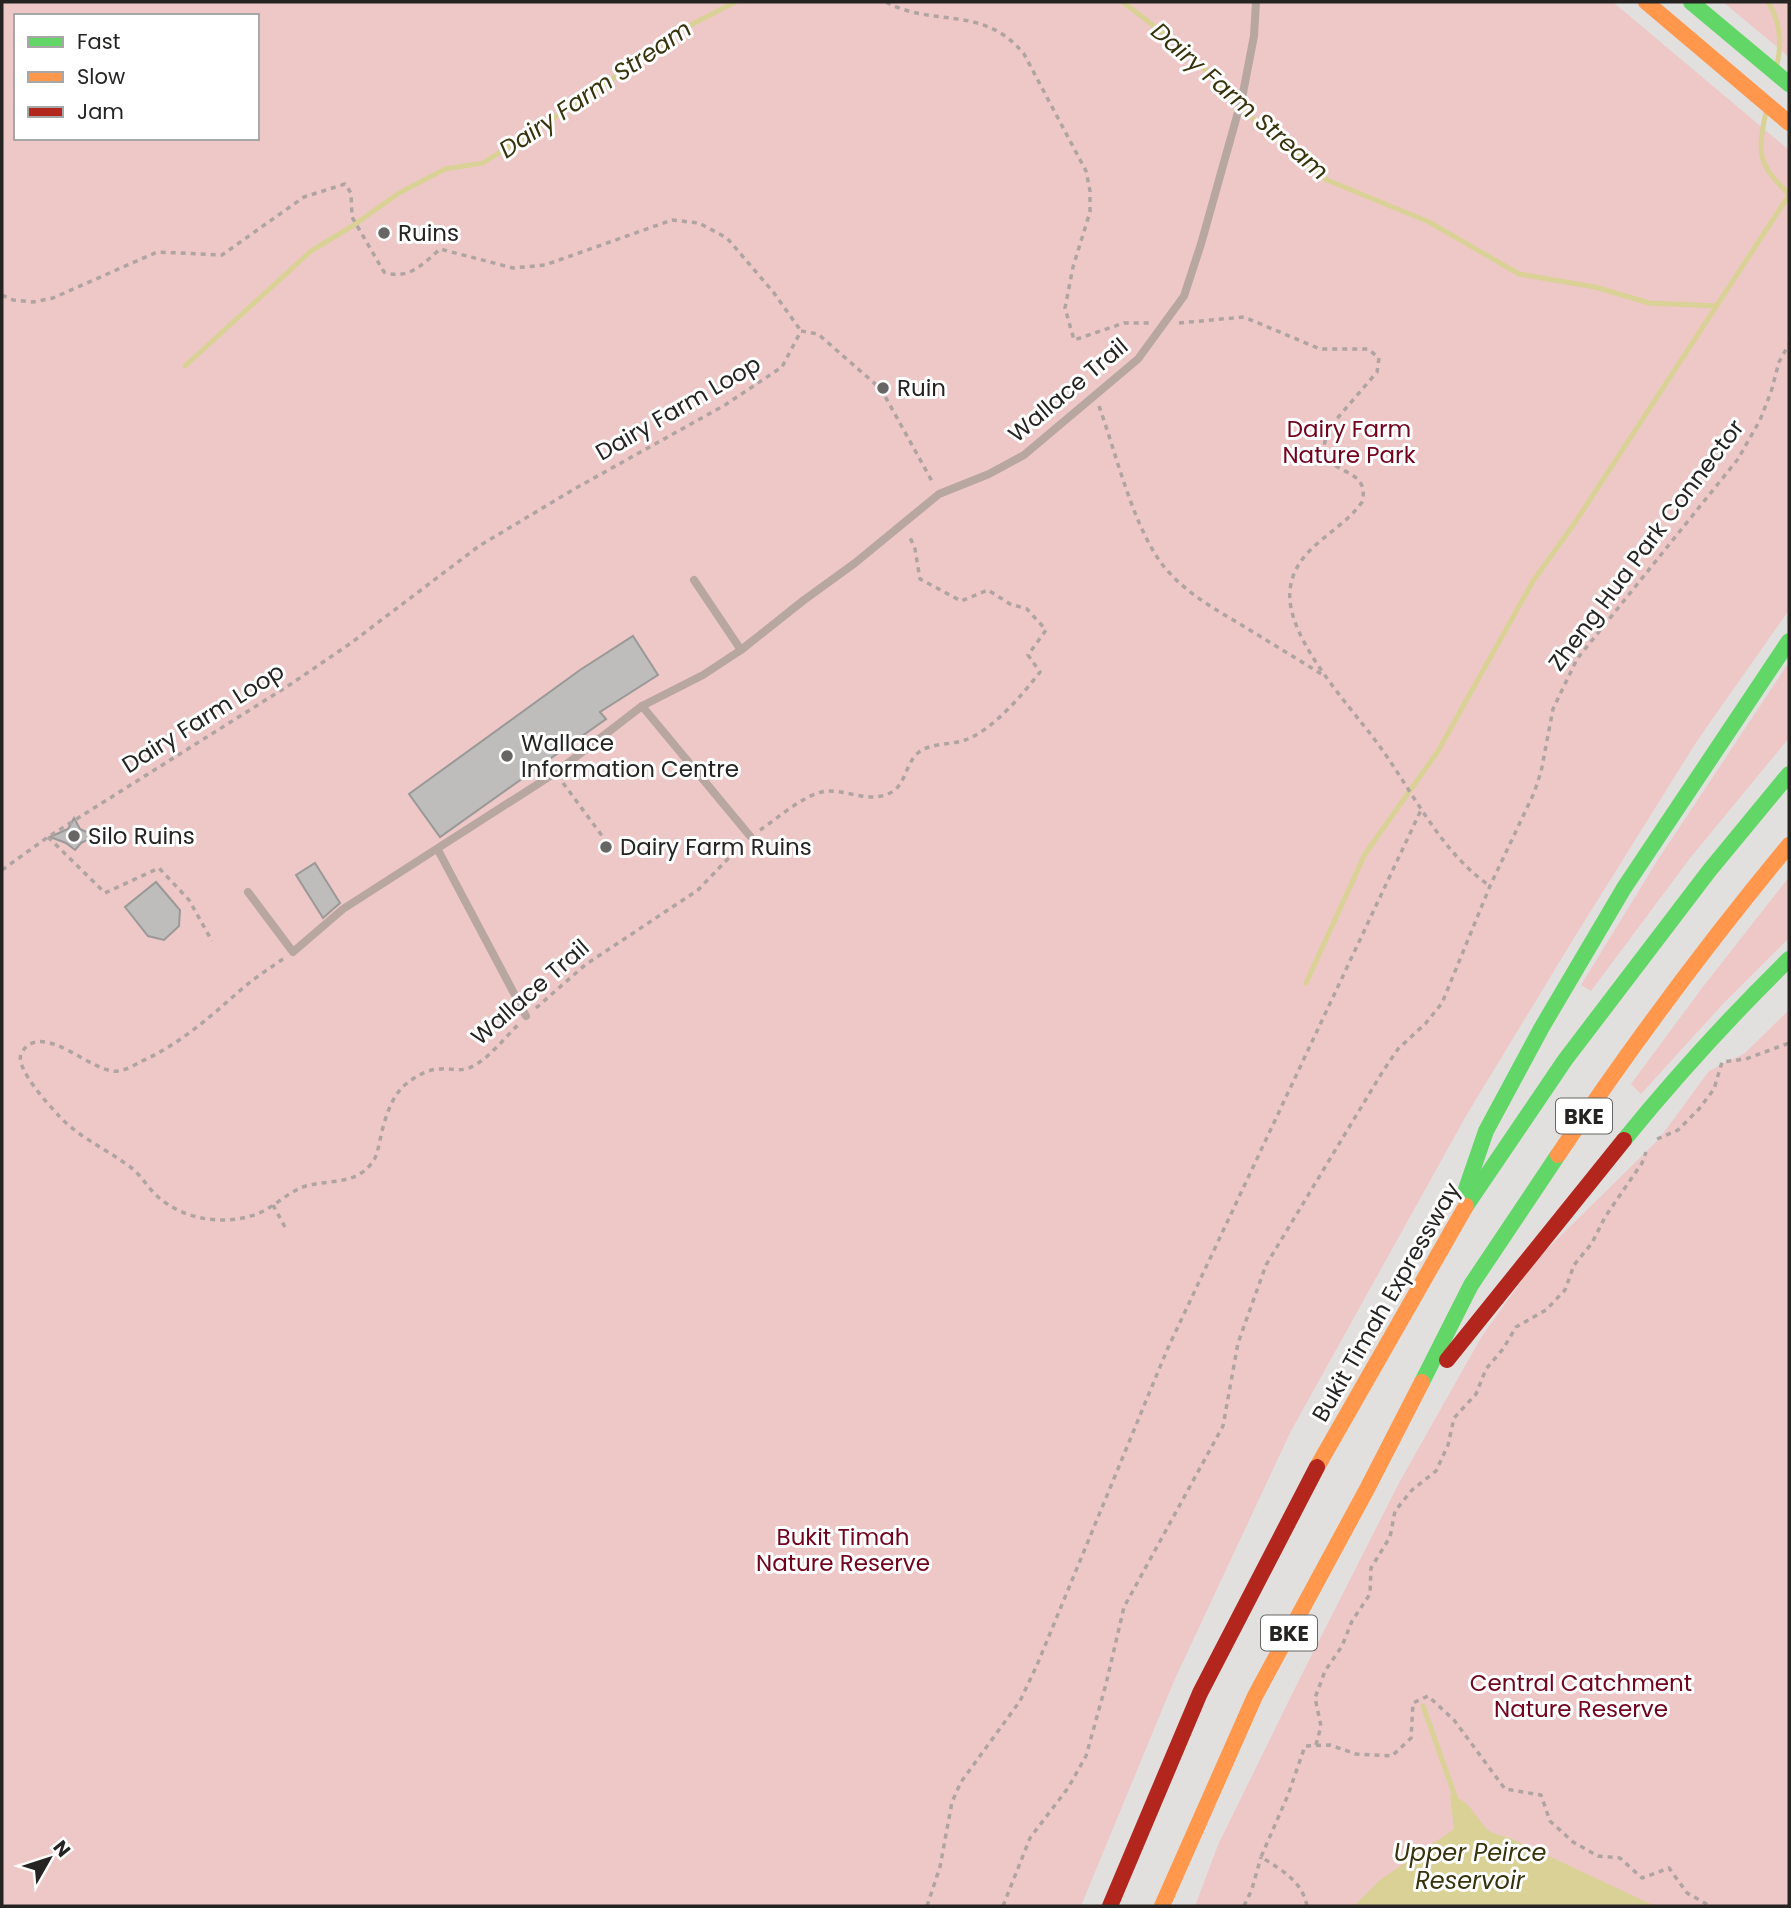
<svg xmlns="http://www.w3.org/2000/svg" width="1791" height="1908" viewBox="0 0 1791 1908" font-family="Poppins,sans-serif">
<style>
.green{fill:#edc8c7;fill-rule:evenodd}
.water{fill:#dad196}
.lines{fill:none;stroke-linecap:round;stroke-linejoin:round}
.stream{stroke:#dad196;stroke-width:5}
.building{fill:#bfbdbc;stroke:#9a9998;stroke-width:2}
.path{stroke:#afa4a2;stroke-width:3.5;stroke-dasharray:5 5;stroke-linecap:butt}
.lane{stroke:#b8a6a1;stroke-width:8}
.fast{stroke:#63d668;stroke-width:16}
.slow{stroke:#ff974d;stroke-width:16}
.jam{stroke:#b3261e;stroke-width:16}
.poi-dot{fill:#676665;stroke:#fff;stroke-width:2.5}
.labels{text-anchor:middle;dominant-baseline:central;stroke-width:6;stroke-linejoin:round;paint-order:stroke}
.shield{fill:#fff;stroke:#666665;stroke-width:2}
.shield-label{font-size:21px;font-weight:bold;fill:#252423}
.poi-label{font-size:23px;fill:#252423;stroke:#fff;text-anchor:start}
.street-label{font-size:23px;fill:#252423;stroke:#fff}
.park-label{font-size:23px;fill:#71031c;stroke:#fff}
.water-label{font-size:24px;font-style:italic;fill:#38330d;stroke:#fff}
</style>
<rect width="100%" height="100%" fill="#e2e0df"/>
<!-- green -->
<g class="green">
<path d="M2,2H1613L1789,150V610L1697,741L1574,938L1466,1116L1291,1431L1174,1681L1081,1906H2ZM16,16H257V138H16Z"/>
<polygon points="1723,2 1789,2 1789,57"/>
<polygon points="1789,662 1789,738 1691,857 1591,991 1581,985 1657,861"/>
<polygon points="1789,877 1789,938 1722,1005 1641,1094 1631,1084 1702,988"/>
<polygon points="1789,1010 1789,1906 1195,1906 1218,1845 1298,1682 1400,1481 1482,1336 1538,1258 1659,1139 1709,1071 1745,1053"/>
</g>
<!-- water -->
<path class="water" d="M1450,1795C1470,1800 1475,1817 1488,1830C1493,1834 1503,1836 1510,1838L1655,1906H1354L1380,1880L1454,1829Z"/>
<g class="lines">
<!-- stream -->
<g class="stream">
<polyline points="1123,2 1190,54 1245,112 1327,180 1429,222 1519,274 1595,287 1649,303 1716,306"/>
<path d="M1768,2C1780,21 1782,43 1777,65"/>
<path d="M1766,112C1757,154 1758,165 1789,194"/>
<polyline points="185,366 311,251 354,225 399,193 445,169 483,163 590,95 683,29 735,2"/>
<polyline points="1306,983 1365,854 1438,751 1533,581 1574,524 1789,195"/>
<polyline points="1423,1706 1455,1796"/>
</g>
</g>
<!-- building -->
<g class="building">
<polygon points="633,636 658,675 600,712 606,719 440,837 409,794 580,670"/>
<polygon points="74,818 80,829 95,836 81,843 75,850 66,843 50,837 68,829"/>
<polygon points="315,863 340,903 323,918 296,875"/>
<polygon points="156,882 180,910 179,926 164,940 148,936 125,907"/>
</g>
<g class="lines">
<!-- path -->
<g class="path">
<path d="M886,2C934,28 983,4 1024,54L1086,171L1090,191V212L1073,267L1065,308L1074,340L1124,323H1151"/>
<path d="M2,295L13,300L33,302L53,298L157,252L222,255L304,197L345,184L351,193L352,217L384,272C408,281 423,264 440,249L513,268L545,265L672,220L699,223L727,238L774,293L801,331"/>
<path d="M1179,323L1244,317L1320,349H1368L1379,358L1377,372L1329,428C1307,481 1373,460 1362,502C1340,534 1295,546 1290,590C1285,637 1349,705 1375,740C1412,789 1439,851 1490,886"/>
<polyline points="801,331 818,334 881,389 933,483"/>
<path d="M1099,406C1116,453 1130,515 1157,557C1178,589 1213,608 1245,627C1271,643 1297,659 1323,675"/>
<polyline points="563,783 603,837"/>
<path d="M760,830C778,818 808,791 829,791C848,791 870,802 888,794C907,786 904,764 919,752C931,743 951,745 965,740C992,731 1023,694 1040,672L1028,655L1046,630L1027,609L1010,604L988,590L961,601L920,579L915,549L909,535"/>
<polyline points="48,837 105,893 159,868 189,900 212,941"/>
<polyline points="2,870 48,837 291,684 351,643 479,546 576,488 725,405 782,367 801,331"/>
<path d="M283,959C270,968 256,977 244,987C212,1015 182,1043 142,1061C135,1065 126,1070 118,1071C93,1075 43,1019 22,1052C12,1066 50,1106 60,1117C80,1138 106,1149 129,1166C142,1175 149,1191 162,1200C188,1221 226,1225 257,1214C274,1207 287,1193 303,1187C326,1179 354,1186 371,1164C377,1157 378,1149 380,1140C384,1121 391,1096 406,1084C416,1076 428,1069 440,1069C449,1068 456,1071 466,1069C486,1063 503,1039 518,1025"/>
<polyline points="536,1008 585,965 698,890 743,843"/>
<polyline points="1657,1139 1678,1130 1699,1109 1714,1089 1722,1062 1746,1059 1789,1043"/>
<polyline points="273,1205 286,1229"/>
<polyline points="1316,1745 1321,1726 1315,1698 1325,1671 1342,1646 1352,1621 1370,1594 1371,1568 1390,1537 1395,1511 1412,1490 1436,1471 1448,1445 1454,1418 1476,1394 1486,1369 1503,1349 1516,1327 1546,1310 1565,1290 1574,1265 1592,1243 1605,1217 1642,1163 1646,1152"/>
<polyline points="927,1906 940,1867 952,1802 961,1782 1020,1701 1037,1665 1167,1350 1421,810"/>
<polyline points="1003,1906 1030,1838 1068,1788 1086,1756 1106,1684 1124,1607 1223,1426 1238,1343 1266,1265 1383,1071 1398,1049 1426,1023 1442,1003 1490,886 1534,793 1541,772 1553,709 1577,659 1738,459 1760,420 1771,392 1779,362 1789,344"/>
<polyline points="1244,1906 1252,1889 1261,1857"/>
<path d="M1307,1906C1302,1881 1282,1870 1261,1857L1288,1795L1305,1746L1330,1745L1356,1754L1392,1756L1411,1738L1413,1703L1428,1696L1454,1720L1505,1789L1541,1795L1550,1821L1573,1842L1598,1856L1620,1858L1642,1878L1669,1868L1687,1893L1710,1906"/>
</g>
<!-- lane -->
<g class="lane">
<polyline points="694,580 741,650"/>
<polyline points="642,706 750,836"/>
<polyline points="438,850 526,1016"/>
<polyline points="248,892 293,952 343,909 555,773 642,706 703,675 741,650 804,600 855,563 939,494 989,474 1024,455 1138,359 1184,296 1201,244 1242,98 1254,36 1256,2"/>
</g>
<!-- fast -->
<g class="fast">
<polyline points="1691,2 1789,84"/>
<path d="M1624,1140C1676,1076 1730,1017 1789,959"/>
<polyline points="1466,1189 1486,1131 1542,1027 1624,888 1789,641"/>
<polyline points="1466,1206 1565,1060 1709,871 1789,774"/>
<polyline points="1422,1382 1471,1285 1558,1155"/>
</g>
<!-- slow -->
<g class="slow">
<polyline points="1646,2 1789,123"/>
<path d="M1558,1155C1630,1048 1707,944 1789,845"/>
<polyline points="1317,1467 1466,1206"/>
<polyline points="1162,1906 1255,1696 1367,1489 1422,1382"/>
</g>
<!-- jam -->
<g class="jam">
<polyline points="1447,1360 1624,1140"/>
<polyline points="1110,1906 1200,1693 1317,1467"/>
</g>
</g>
<!-- markers -->
<g class="poi-dot">
<circle cx="384" cy="233" r="7"/>
<circle cx="883" cy="388" r="7"/>
<circle cx="507" cy="756" r="7"/>
<circle cx="74" cy="836" r="7"/>
<circle cx="606" cy="847" r="7"/>
</g>
<g class="labels">
<!-- shield labels -->
<g class="shield">
<rect x="1556" y="1098.5" width="56" height="35" rx="5"/>
<rect x="1261" y="1615.5" width="56" height="35" rx="5"/>
</g>
<g class="shield-label">
<text x="1584" y="1116">BKE</text>
<text x="1289" y="1633">BKE</text>
</g>
<!-- poi labels -->
<g class="poi-label">
<text x="398" y="233">Ruins</text>
<text x="897" y="388">Ruin</text>
<text x="521" y="743">Wallace<tspan x="521" dy="26">Information Centre</tspan></text>
<text x="88" y="836">Silo Ruins</text>
<text x="620" y="847">Dairy Farm Ruins</text>
</g>
<!-- street labels -->
<g class="street-label">
<text transform="translate(1068 390) rotate(-40)">Wallace Trail</text>
<text transform="translate(678 408) rotate(-30)">Dairy Farm Loop</text>
<text transform="translate(1646 545) rotate(-53)">Zheng Hua Park Connector</text>
<text transform="translate(203 718) rotate(-32)">Dairy Farm Loop</text>
<text transform="translate(530 992) rotate(-41)">Wallace Trail</text>
<text transform="translate(1386 1302) rotate(-60)">Bukit Timah Expressway</text>
</g>
<!-- park labels -->
<g class="park-label">
<text x="1349" y="429">Dairy Farm<tspan x="1349" dy="26">Nature Park</tspan></text>
<text x="843" y="1537">Bukit Timah<tspan x="843" dy="26">Nature Reserve</tspan></text>
<text x="1581" y="1683">Central Catchment<tspan x="1581" dy="26">Nature Reserve</tspan></text>
</g>
<!-- water labels -->
<g class="water-label">
<text transform="translate(595 89) rotate(-34)">Dairy Farm Stream</text>
<text transform="translate(1240 101) rotate(41)">Dairy Farm Stream</text>
<text x="1470" y="1852">Upper Peirce<tspan x="1470" dy="28">Reservoir</tspan></text>
</g>
</g>
<!-- border -->
<rect width="1791" height="1908" fill="none" stroke="#252423" stroke-width="7"/>
<!-- legend -->
<rect x="14" y="14" width="245" height="126" fill="#ffffff" stroke="#a8a7a7" stroke-width="2"/>
<rect x="28" y="37" width="35" height="10" fill="#63d668" stroke="#a8a7a7" stroke-width="2"/>
<text x="77" y="49" font-size="21" fill="#252423">Fast</text>
<rect x="28" y="72" width="35" height="10" fill="#ff974d" stroke="#a8a7a7" stroke-width="2"/>
<text x="77" y="84" font-size="21" fill="#252423">Slow</text>
<rect x="28" y="107" width="35" height="10" fill="#b3261e" stroke="#a8a7a7" stroke-width="2"/>
<text x="77" y="119" font-size="21" fill="#252423">Jam</text>
<!-- north arrow -->
<g transform="translate(49 1859) rotate(51)" stroke="#ffffff" stroke-width="5" paint-order="stroke">
<path d="M0-5L12 26L0 18L-12 26Z" fill="#252423"/>
<text y="-10" font-size="19" font-weight="bold" text-anchor="middle" fill="#252423">N</text>
</g>
</svg>
